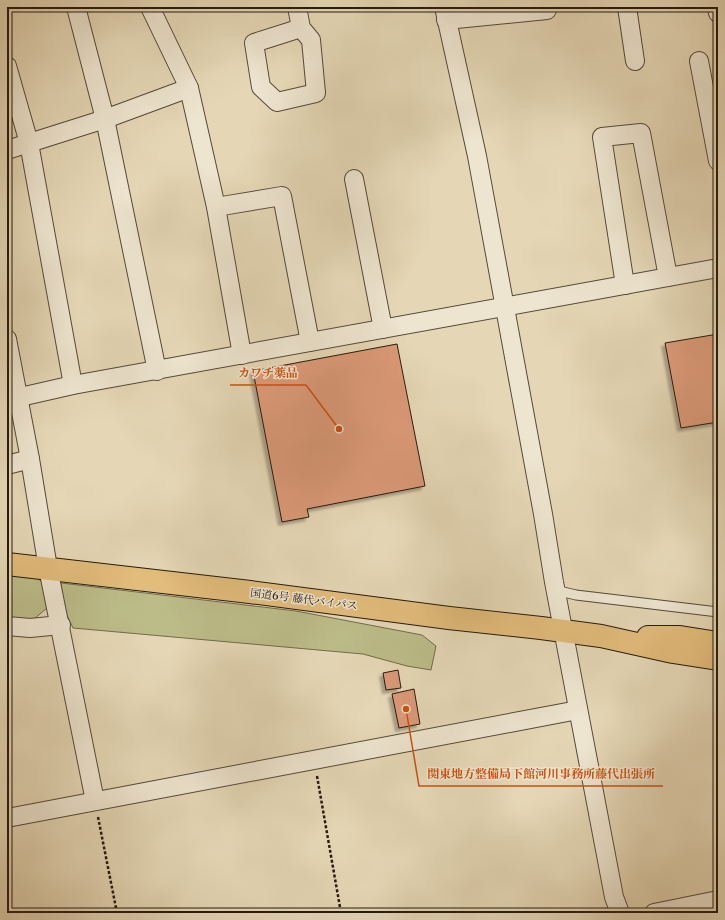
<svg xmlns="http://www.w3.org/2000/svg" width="725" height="920" viewBox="0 0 725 920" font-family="'Libre Caslon Text','Noto Serif JP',serif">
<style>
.green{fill:#bcbc89;stroke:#706b4c}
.building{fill:#db9978;stroke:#251a0f;filter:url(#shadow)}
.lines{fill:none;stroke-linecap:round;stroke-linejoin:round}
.lane-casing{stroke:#554939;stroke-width:11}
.street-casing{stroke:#554939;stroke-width:20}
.highway-casing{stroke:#251a0f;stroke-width:24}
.path{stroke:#251a0f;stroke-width:2.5;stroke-dasharray:3 2;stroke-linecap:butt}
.lane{stroke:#eee5d0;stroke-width:9}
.street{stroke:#eee5d0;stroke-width:18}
.highway{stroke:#e2bc7b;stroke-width:22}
.labels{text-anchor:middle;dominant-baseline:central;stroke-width:3;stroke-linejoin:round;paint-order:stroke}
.street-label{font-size:11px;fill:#251a0f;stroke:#eee5d0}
.leader{fill:none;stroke:#cb500c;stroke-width:1.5}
.callout-dot{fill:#cb500c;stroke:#eee5d0;stroke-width:1.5}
.callout-label{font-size:12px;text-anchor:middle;font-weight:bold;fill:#cb500c;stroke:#eee5d0;stroke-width:3;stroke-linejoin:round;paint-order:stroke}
</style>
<defs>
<filter id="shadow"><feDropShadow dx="-3.5" dy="3.5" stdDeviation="1" flood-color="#0004"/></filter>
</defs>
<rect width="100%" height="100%" fill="#e5d7b6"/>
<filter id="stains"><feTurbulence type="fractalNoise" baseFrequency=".005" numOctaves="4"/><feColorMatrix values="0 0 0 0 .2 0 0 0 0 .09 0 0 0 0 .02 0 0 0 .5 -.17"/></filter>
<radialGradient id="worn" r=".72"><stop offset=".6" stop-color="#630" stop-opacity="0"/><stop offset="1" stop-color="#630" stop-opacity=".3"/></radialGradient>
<!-- green -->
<g class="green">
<polygon points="7,575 38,578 43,584 47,608 34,619 7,618"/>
<polygon points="61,583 296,611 422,635 436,646 431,670 407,666 363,654 73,628 64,609"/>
</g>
<!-- building -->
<g class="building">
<polygon points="718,334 718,422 681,428 665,343"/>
<polygon points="397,344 425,486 307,509 309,517 282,522 253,371"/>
<polygon points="398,670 401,688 386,690 383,673"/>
<polygon points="414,689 420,724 399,728 392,694"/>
</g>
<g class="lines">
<!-- lane casing -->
<g class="lane-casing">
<polyline id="lane" points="555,590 576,595 718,612"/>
</g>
<!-- street casing -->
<g class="street-casing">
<g id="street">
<polyline points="76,7 105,119 157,371"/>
<polyline points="150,7 189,88 216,207 242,355"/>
<polyline points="297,7 301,28 311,40 316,93 277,102 261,87 254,43 301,28"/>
<polyline points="444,7 477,156 543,514 554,582 614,897 620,913"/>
<polyline points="627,7 635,61"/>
<polyline points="717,7 718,13"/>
<polyline points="446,20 547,10"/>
<polyline points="699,61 718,161"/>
<polyline points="7,66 29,143 73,385"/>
<polyline points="7,150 105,119 189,88"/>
<polyline points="354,179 383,329"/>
<polyline points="216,207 282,196 310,342"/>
<polyline points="625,285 602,137 641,133 668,277"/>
<polyline points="7,339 30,459 48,568 95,801"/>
<polyline points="7,400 73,385 718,268"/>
<polyline points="7,465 30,459"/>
<polyline points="7,626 30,628 61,625"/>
<polyline points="7,818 578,710"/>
<polyline points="654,913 718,900"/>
</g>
</g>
<!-- highway casing -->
<g class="highway-casing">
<g id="highway">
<polyline points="7,564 250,592 449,618 541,628 601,636 673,652 718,659"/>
<polyline points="648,637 680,637 718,643"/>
</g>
</g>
<!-- path -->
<g class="path">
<polyline points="317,776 341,913"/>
<polyline points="98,817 117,913"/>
</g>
<!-- lane -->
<use href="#lane" class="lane"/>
<!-- street -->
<use href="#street" class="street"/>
<!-- highway -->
<use href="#highway" class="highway"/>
</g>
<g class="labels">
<!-- street labels -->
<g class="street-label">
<text transform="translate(304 599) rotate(7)">国道6号 藤代バイパス</text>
</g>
</g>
<!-- callouts -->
<path class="leader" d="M339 429L306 385H230M406 709L419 786H663"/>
<g class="callout-dot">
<circle cx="339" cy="429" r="4"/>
<circle cx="406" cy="709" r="4"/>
</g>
<g class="callout-label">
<text x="268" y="377">カワチ薬品</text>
<text x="541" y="778">関東地方整備局下館河川事務所藤代出張所</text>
</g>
<!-- margin -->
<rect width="725" height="920" fill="none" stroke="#e5d7b6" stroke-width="24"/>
<rect x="8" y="8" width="709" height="904" fill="none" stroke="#251a0f" stroke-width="2"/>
<rect x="12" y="12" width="701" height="896" fill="none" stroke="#251a0f"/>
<rect width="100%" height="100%" filter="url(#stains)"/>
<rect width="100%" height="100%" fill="url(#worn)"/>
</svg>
